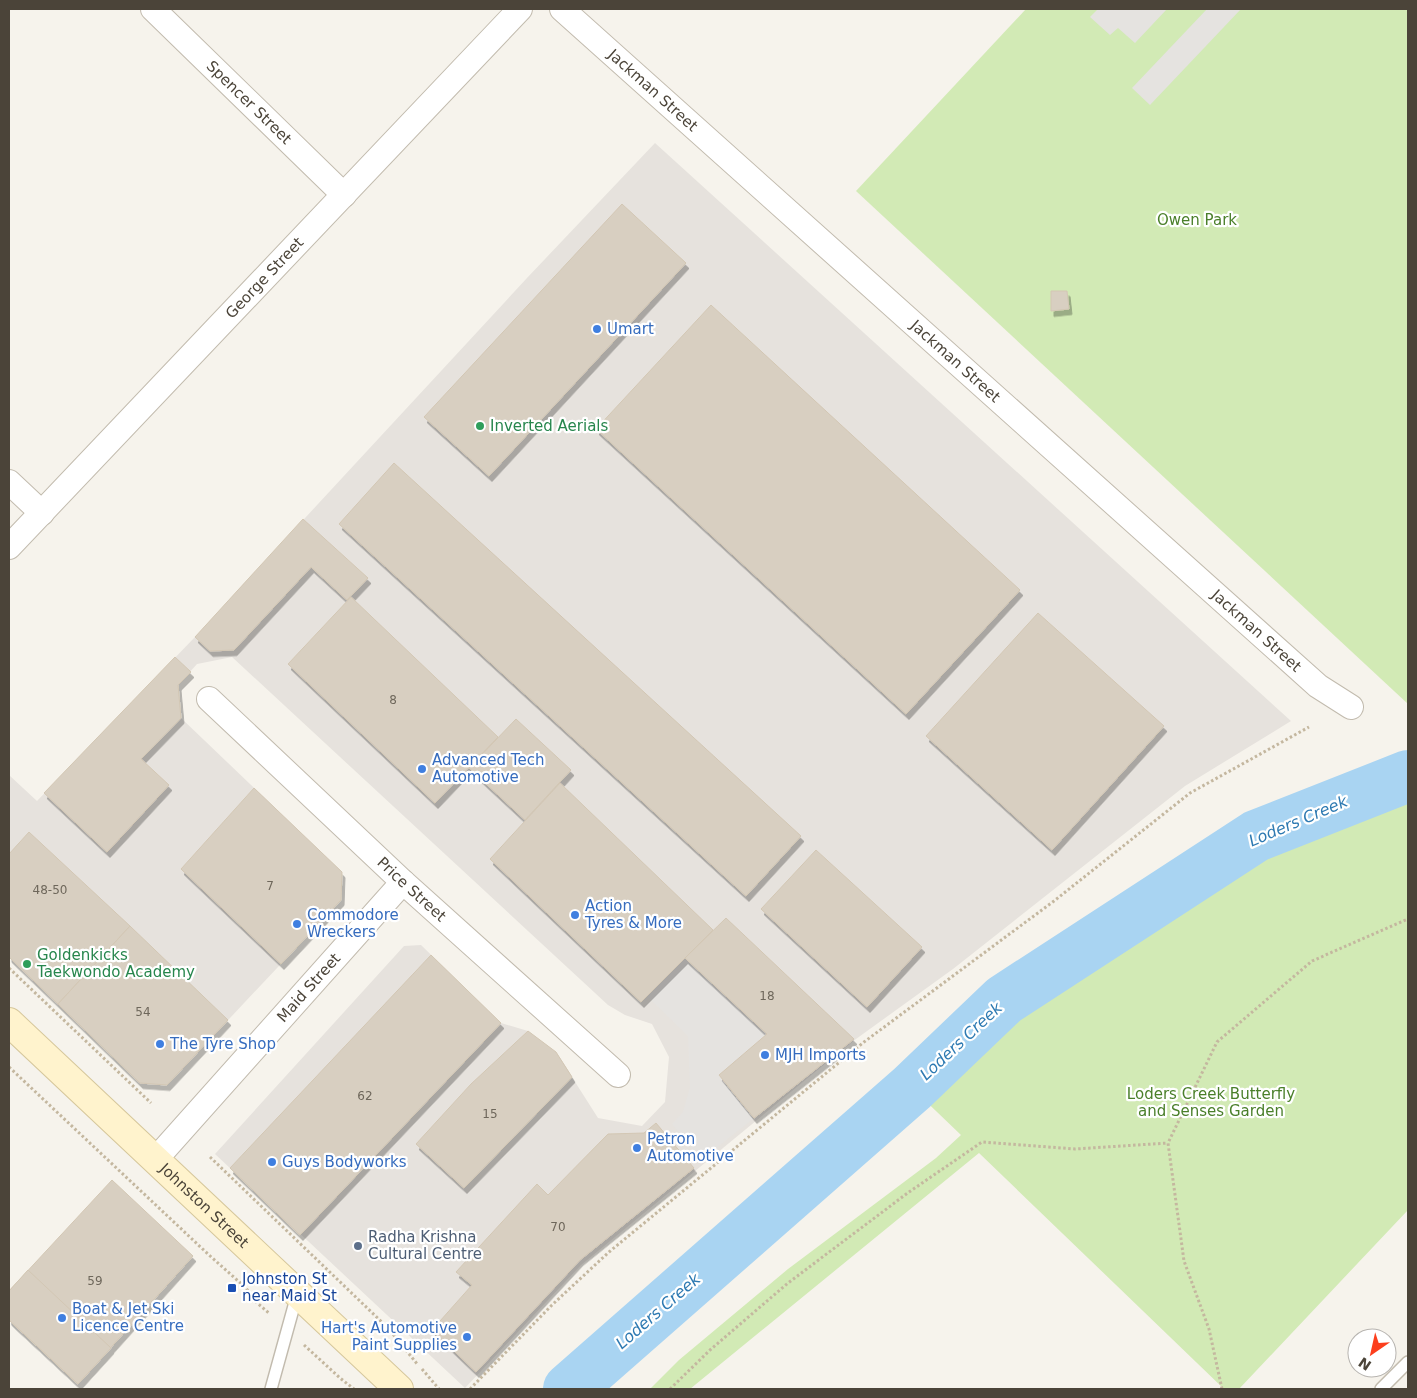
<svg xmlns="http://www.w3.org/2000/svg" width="1417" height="1398" viewBox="0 0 1417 1398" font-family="'DejaVu Sans',sans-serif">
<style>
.industrial{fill:#e6e2dd}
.green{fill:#d2eab5}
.parking{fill:#e5e3e0}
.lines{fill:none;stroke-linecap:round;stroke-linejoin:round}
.river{stroke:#a9d4f2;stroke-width:52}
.building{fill:#d8cfc1;stroke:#d3c7b4;filter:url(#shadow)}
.lane-casing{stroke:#c2bbae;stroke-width:14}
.street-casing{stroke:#c2bbae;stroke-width:26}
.secondary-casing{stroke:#d6c79b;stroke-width:30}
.path{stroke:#c4b79f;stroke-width:3;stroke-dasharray:2.5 2.5;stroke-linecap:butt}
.lane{stroke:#fff;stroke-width:11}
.street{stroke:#fff;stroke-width:24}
.secondary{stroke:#fff3cd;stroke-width:28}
.shop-dot{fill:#3f7fe0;stroke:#fff;stroke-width:2}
.leisure-dot{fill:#2e9e5b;stroke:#fff;stroke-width:2}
.service-dot{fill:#5c6f8a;stroke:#fff;stroke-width:2}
.transit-dot{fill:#1a4fb4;stroke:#fff;stroke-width:2}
.labels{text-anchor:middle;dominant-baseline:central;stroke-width:4.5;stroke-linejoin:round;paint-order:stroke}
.number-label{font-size:12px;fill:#6e675b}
.street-label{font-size:15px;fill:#4b4439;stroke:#fff}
.park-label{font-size:15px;fill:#4a7f2a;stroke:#fff}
.shop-label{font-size:15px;fill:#366cbe;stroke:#fff;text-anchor:start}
.leisure-label{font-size:15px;fill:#27864d;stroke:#fff;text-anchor:start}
.service-label{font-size:15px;fill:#4e5e75;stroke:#fff;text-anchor:start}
.transit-label{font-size:15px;fill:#164399;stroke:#fff;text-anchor:start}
.water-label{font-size:16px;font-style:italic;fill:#2e7ab2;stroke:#fff}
</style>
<defs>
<filter id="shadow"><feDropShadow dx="3" dy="5.5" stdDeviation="0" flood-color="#0004"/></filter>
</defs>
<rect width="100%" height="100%" fill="#f6f3ec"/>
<!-- industrial -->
<polygon class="industrial" points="655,143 1291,721 1185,786 953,969 856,1039 820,1068 581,1265 465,1388 215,1154 404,946 421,945 501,1023 528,1031 556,1052 598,1118 642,1126 665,1102 669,1057 652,1024 625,1015 608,1005 232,657 197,664 178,685 181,718 342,872 341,900 167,1085 140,1083 9,957 9,775 37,801 195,637 527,278"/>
<!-- green -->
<g class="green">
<polygon points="1026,9 1408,9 1408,704 856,191"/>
<polygon points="1408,776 1408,1210 1239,1389 1224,1389 979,1153 690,1389 650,1389 679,1360 788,1269 936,1158 961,1135 912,1088 1004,1000 1256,836"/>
</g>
<!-- parking -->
<g class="parking">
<polygon points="1098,9 1167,9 1135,43 1118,28 1110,35 1090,17"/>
<polygon points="1207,9 1241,9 1150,105 1132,88"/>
<polygon points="685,958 767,1034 719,1075 754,1118 701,1160 672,1124 683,1112 690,1087 688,1036 647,996"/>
</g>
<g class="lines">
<!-- river -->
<polyline class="river" points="569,1389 912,1088 1004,1000 1256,836 1408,776"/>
</g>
<!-- building -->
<g class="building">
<polygon points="622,204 686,263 489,476 424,417"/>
<polygon points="1051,291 1067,291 1069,309 1051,311"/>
<polygon points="711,305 1020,590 906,714 596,429"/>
<polygon points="394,463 801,836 746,896 339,524"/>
<polygon points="303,519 368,578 347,600 311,567 234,650 210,651 195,637"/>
<polygon points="351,597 498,737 435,803 288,664"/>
<polygon points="1038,613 1164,726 1052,850 926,736"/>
<polygon points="175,657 191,672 178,685 181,718 141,759 169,785 107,852 44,793"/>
<polygon points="516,719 571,770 525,820 469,768"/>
<polygon points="560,783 713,930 641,1002 490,859"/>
<polygon points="254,788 342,872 341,900 281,964 181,869"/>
<polygon points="29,832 130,926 58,1004 9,957 9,854"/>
<polygon points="816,850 922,947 867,1007 761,909"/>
<polygon points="726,918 854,1039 754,1118 719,1075 767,1034 685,958"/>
<polygon points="130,926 228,1020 167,1085 140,1083 58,1004"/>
<polygon points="431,955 501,1023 300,1235 230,1168"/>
<polygon points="528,1031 556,1052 572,1077 464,1188 416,1144 471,1084"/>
<polygon points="656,1123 694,1168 580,1260 476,1372 432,1330 472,1285 456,1272 537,1184 548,1195 608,1134 644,1133"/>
<polygon points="112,1180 193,1256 78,1384 9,1320 9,1291"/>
<polygon points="28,1270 111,1348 78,1384 9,1320 9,1291"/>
</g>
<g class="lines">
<!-- lane casing -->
<g class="lane-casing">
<g id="lane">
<polyline points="271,1389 297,1295"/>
<polyline points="1381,1389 1408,1362"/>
</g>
</g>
<!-- street casing -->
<g class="street-casing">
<g id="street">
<path id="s1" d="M153,9L344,195"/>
<path id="s2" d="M562,9L1318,686L1351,707"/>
<polyline points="9,482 42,513"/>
<path id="s3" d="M9,547L520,9"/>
<path id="s4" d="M209,699L403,882L618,1075"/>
<path id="s5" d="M155,1160L403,882"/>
</g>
</g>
<!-- secondary casing -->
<g class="secondary-casing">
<g id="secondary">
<path id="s6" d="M9,1022L399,1389"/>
</g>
</g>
<!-- path -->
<g class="path">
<polyline points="9,968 151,1103"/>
<polyline points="9,1067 209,1255 246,1288 255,1301 270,1314"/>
<polyline points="210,1157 388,1328 418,1365"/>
<polyline points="304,1345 340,1378 354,1389"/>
<polyline points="422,1369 439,1389"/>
<polyline points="470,1389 552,1305 609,1252 864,1042 1054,901 1190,793 1309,727"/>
<polyline points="670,1389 710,1350 788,1283 909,1192 982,1142 1075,1149 1168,1143"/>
<polyline points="1222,1389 1209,1329 1184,1261 1168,1143 1217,1042 1312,961 1408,919"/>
</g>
<!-- lane -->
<use href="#lane" class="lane"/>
<!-- street -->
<use href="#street" class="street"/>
<!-- secondary -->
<use href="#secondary" class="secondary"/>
</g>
<!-- markers -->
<g class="shop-dot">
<circle cx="597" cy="329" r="5"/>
<circle cx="422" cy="769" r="5"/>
<circle cx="575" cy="915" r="5"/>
<circle cx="297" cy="924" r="5"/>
<circle cx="160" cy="1044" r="5"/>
<circle cx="765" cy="1055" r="5"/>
<circle cx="637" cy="1148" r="5"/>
<circle cx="272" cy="1162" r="5"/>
<circle cx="62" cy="1318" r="5"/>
<circle cx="467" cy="1337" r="5"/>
</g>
<g class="leisure-dot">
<circle cx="480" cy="426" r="5"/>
<circle cx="27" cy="964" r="5"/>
</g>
<circle class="service-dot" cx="358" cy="1246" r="5"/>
<rect class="transit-dot" x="227" y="1283" width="10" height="10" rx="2.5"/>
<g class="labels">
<!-- number labels -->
<g class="number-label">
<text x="393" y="700">8</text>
<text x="270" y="886">7</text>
<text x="50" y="890">48-50</text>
<text x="767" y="996">18</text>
<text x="143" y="1012">54</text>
<text x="365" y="1096">62</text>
<text x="490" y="1114">15</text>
<text x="558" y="1227">70</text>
<text x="95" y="1281">59</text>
</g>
<!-- street labels -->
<g class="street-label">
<text stroke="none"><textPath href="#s2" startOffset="122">Jackman Street</textPath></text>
<text stroke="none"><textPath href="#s1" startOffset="134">Spencer Street</textPath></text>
<text stroke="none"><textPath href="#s3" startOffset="371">George Street</textPath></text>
<text stroke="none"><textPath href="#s2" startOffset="528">Jackman Street</textPath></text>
<text stroke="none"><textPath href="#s2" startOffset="932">Jackman Street</textPath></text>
<text stroke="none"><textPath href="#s4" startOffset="278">Price Street</textPath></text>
<text stroke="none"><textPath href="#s5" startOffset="231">Maid Street</textPath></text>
<text stroke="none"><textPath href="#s6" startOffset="268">Johnston Street</textPath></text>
</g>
<!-- park labels -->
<g class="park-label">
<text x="1197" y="220">Owen Park</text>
<text x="1211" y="1094">Loders Creek Butterfly<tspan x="1211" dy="17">and Senses Garden</tspan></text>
</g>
<!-- shop labels -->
<g class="shop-label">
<text x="607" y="329">Umart</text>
<text x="432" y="760">Advanced Tech<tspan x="432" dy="17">Automotive</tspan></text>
<text x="585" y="906">Action<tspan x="585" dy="17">Tyres &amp; More</tspan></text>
<text x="307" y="915">Commodore<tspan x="307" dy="17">Wreckers</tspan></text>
<text x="170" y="1044">The Tyre Shop</text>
<text x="775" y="1055">MJH Imports</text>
<text x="647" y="1139">Petron<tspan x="647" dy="17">Automotive</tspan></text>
<text x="282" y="1162">Guys Bodyworks</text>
<text x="72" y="1309">Boat &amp; Jet Ski<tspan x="72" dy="17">Licence Centre</tspan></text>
<text x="457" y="1328" text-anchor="end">Hart's Automotive<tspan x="457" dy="17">Paint Supplies</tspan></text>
</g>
<!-- leisure labels -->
<g class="leisure-label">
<text x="490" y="426">Inverted Aerials</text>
<text x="37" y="955">Goldenkicks<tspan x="37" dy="17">Taekwondo Academy</tspan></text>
</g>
<!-- service labels -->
<g class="service-label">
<text x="368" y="1237">Radha Krishna<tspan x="368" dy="17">Cultural Centre</tspan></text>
</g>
<!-- transit labels -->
<g class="transit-label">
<text x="242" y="1279">Johnston St<tspan x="242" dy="17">near Maid St</tspan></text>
</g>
<!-- water labels -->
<g class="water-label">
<text transform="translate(1298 821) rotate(-23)">Loders Creek</text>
<text transform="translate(961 1041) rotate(-43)">Loders Creek</text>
<text transform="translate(658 1311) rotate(-41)">Loders Creek</text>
</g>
</g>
<!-- border -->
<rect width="1417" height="1398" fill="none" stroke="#4b4439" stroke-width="20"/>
<!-- north arrow -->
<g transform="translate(1372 1353) rotate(214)"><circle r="24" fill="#ffffff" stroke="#b7b4b0"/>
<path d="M0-4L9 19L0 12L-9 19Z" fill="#fc3f1d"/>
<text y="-8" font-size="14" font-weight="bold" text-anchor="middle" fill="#4b4439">N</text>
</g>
</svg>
